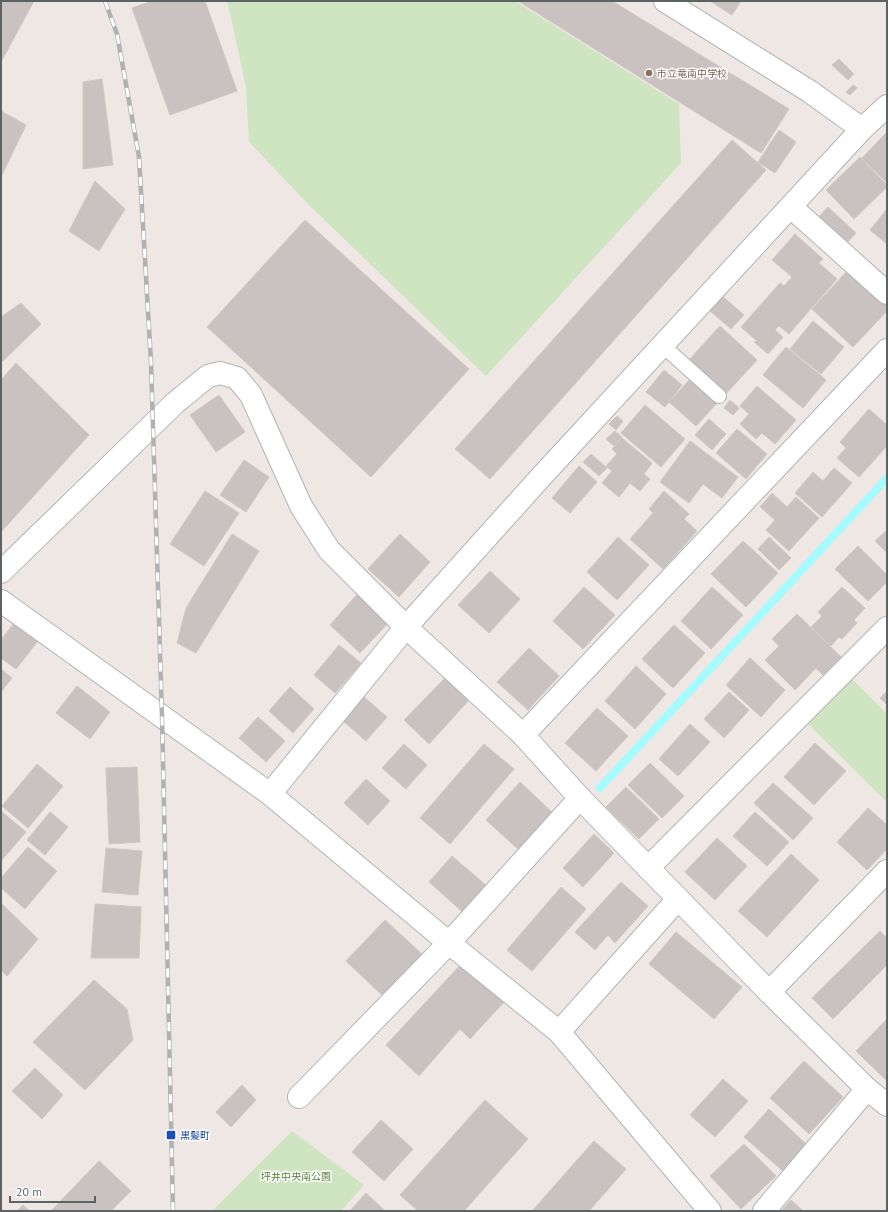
<svg xmlns="http://www.w3.org/2000/svg" width="888" height="1212" viewBox="0 0 888 1212" font-family="'PT Sans','Noto Sans JP',sans-serif">
<style>
.green{fill:#cfe5c1}
.lines{fill:none;stroke-linecap:round;stroke-linejoin:round}
.stream{stroke:#a5fbfd;stroke-width:8}
.building{fill:#cac2c1;stroke:#d2c7c2}
.lane-casing{stroke:#afb5b6;stroke-width:16}
.street-casing{stroke:#afb5b6;stroke-width:24}
.lane{stroke:#fff;stroke-width:14}
.street{stroke:#fff;stroke-width:22}
.rail-casing{stroke:#b0b1b2;stroke-width:4.5}
.rail{stroke:#fff;stroke-width:3;stroke-dasharray:9;stroke-linecap:butt}
.education-dot{fill:#8d6e63;stroke:#fff;stroke-width:1.5}
.transit-dot{fill:#1a4fb4;stroke:#fff;stroke-width:1.5}
.labels{text-anchor:middle;dominant-baseline:central;stroke-width:3;stroke-linejoin:round;paint-order:stroke}
.education-label{font-size:10px;fill:#785e54;stroke:#fff;text-anchor:start}
.transit-label{font-size:10px;fill:#164399;stroke:#fff;text-anchor:start}
.park-label{font-size:10px;fill:#528136;stroke:#fff}
</style>
<rect width="100%" height="100%" fill="#eee7e4"/>
<!-- green -->
<g class="green">
<polygon points="227,1 515,1 679,104 681,163 486,376 307,203 249,142 246,88 231,17"/>
<polygon points="852,679 887,714 887,802 807,723"/>
<polygon points="292,1131 364,1185 341,1211 212,1211"/>
</g>
<g class="lines">
<!-- stream -->
<polyline class="stream" points="600,788 887,478"/>
</g>
<!-- building -->
<g class="building">
<polygon points="1,1 34,1 1,62"/>
<polygon points="152,1 205,1 237,91 170,115 132,8"/>
<polygon points="518,1 612,1 789,109 761,153"/>
<polygon points="710,1 741,1 732,15"/>
<polygon points="839,59 854,74 848,80 832,65"/>
<polygon points="102,79 113,165 83,169 83,82"/>
<polygon points="853,85 857,88 850,95 846,92"/>
<polygon points="1,111 26,125 1,177"/>
<polygon points="779,130 796,142 775,173 758,162"/>
<polygon points="887,132 887,183 862,158"/>
<polygon points="732,140 766,170 490,479 455,449"/>
<polygon points="860,157 887,185 887,187 854,219 826,190"/>
<polygon points="95,181 125,209 99,251 69,231"/>
<polygon points="828,207 856,233 844,246 816,220"/>
<polygon points="887,209 887,244 870,230"/>
<polygon points="305,220 469,369 371,477 207,327"/>
<polygon points="795,234 823,259 819,263 837,279 789,334 779,326 775,330 783,337 768,354 754,342 757,341 741,327 780,283 784,286 792,277 772,260"/>
<polygon points="848,270 887,305 887,311 853,347 812,309"/>
<polygon points="721,295 744,315 731,329 708,309"/>
<polygon points="21,303 41,324 1,363 1,317"/>
<polygon points="813,321 844,347 821,374 790,349"/>
<polygon points="720,326 757,360 724,396 687,362"/>
<polygon points="786,347 826,380 803,408 763,375"/>
<polygon points="16,363 89,435 1,532 1,380"/>
<polygon points="664,370 682,385 665,407 646,392"/>
<polygon points="692,377 719,401 696,426 669,402"/>
<polygon points="757,386 796,420 775,444 762,433 756,439 740,424 749,414 740,406"/>
<polygon points="219,395 245,432 216,452 190,415"/>
<polygon points="730,400 739,408 733,415 724,408"/>
<polygon points="645,405 685,439 661,467 621,433"/>
<polygon points="869,409 887,425 887,446 859,477 837,458 846,448 840,442"/>
<polygon points="617,416 623,421 616,430 609,424"/>
<polygon points="709,419 726,434 712,450 695,435"/>
<polygon points="737,429 767,454 746,479 716,453"/>
<polygon points="615,431 622,437 614,446 606,439"/>
<polygon points="622,438 652,463 644,474 650,479 640,491 630,483 619,497 602,483 612,471 606,466 617,454 612,449"/>
<polygon points="690,441 738,477 722,498 703,484 689,503 660,482"/>
<polygon points="591,454 607,468 599,476 583,462"/>
<polygon points="244,460 269,477 246,512 220,495"/>
<polygon points="579,466 597,482 570,513 552,498"/>
<polygon points="834,468 852,483 822,517 795,493 813,472 823,481"/>
<polygon points="205,491 239,513 204,566 170,544"/>
<polygon points="664,491 689,514 684,519 697,531 663,569 630,539 653,513 649,509"/>
<polygon points="772,493 787,507 796,497 819,518 789,551 766,530 775,520 760,507"/>
<polygon points="887,530 887,553 875,541"/>
<polygon points="232,534 259,551 196,653 177,643 186,608"/>
<polygon points="400,534 430,562 399,597 368,569"/>
<polygon points="618,537 649,565 617,600 587,572"/>
<polygon points="769,537 791,558 779,570 758,549"/>
<polygon points="743,541 778,573 746,607 711,574"/>
<polygon points="858,546 887,575 887,582 868,601 835,569"/>
<polygon points="490,571 520,599 489,633 458,605"/>
<polygon points="584,587 615,615 583,649 553,621"/>
<polygon points="712,587 743,615 711,649 681,621"/>
<polygon points="842,587 865,608 854,620 857,623 842,639 839,637 831,646 811,627 822,616 818,612"/>
<polygon points="361,590 392,619 360,653 330,625"/>
<polygon points="797,614 841,657 823,675 816,668 795,690 765,660 779,646 772,639"/>
<polygon points="14,623 38,641 16,669 1,658 1,640"/>
<polygon points="674,625 705,653 673,688 642,659"/>
<polygon points="339,645 361,663 335,693 314,675"/>
<polygon points="529,648 559,676 528,710 497,682"/>
<polygon points="750,658 785,690 761,717 726,685"/>
<polygon points="636,666 666,694 635,729 605,701"/>
<polygon points="1,669 12,678 1,692"/>
<polygon points="446,677 470,699 429,744 404,720"/>
<polygon points="77,686 110,712 90,739 56,713"/>
<polygon points="290,687 314,709 293,733 269,711"/>
<polygon points="887,691 887,705 880,698"/>
<polygon points="729,692 749,710 724,738 704,719"/>
<polygon points="363,696 387,717 366,741 342,720"/>
<polygon points="597,708 628,736 596,771 565,743"/>
<polygon points="258,717 285,741 266,762 239,738"/>
<polygon points="690,724 710,742 678,776 659,759"/>
<polygon points="815,743 846,771 814,805 784,777"/>
<polygon points="404,744 427,765 406,789 382,768"/>
<polygon points="484,744 514,769 450,844 420,818"/>
<polygon points="650,763 684,796 662,818 628,785"/>
<polygon points="37,764 63,786 28,828 2,806"/>
<polygon points="137,767 140,842 109,844 106,768"/>
<polygon points="366,779 390,801 368,825 344,803"/>
<polygon points="520,782 554,814 520,851 486,820"/>
<polygon points="773,783 813,818 793,840 754,803"/>
<polygon points="626,787 659,819 639,839 606,807"/>
<polygon points="868,808 887,825 887,849 867,870 837,842"/>
<polygon points="1,811 26,832 1,861"/>
<polygon points="50,812 68,827 45,855 27,840"/>
<polygon points="755,812 789,842 767,866 733,836"/>
<polygon points="594,834 614,853 583,887 563,868"/>
<polygon points="717,838 747,866 715,900 685,872"/>
<polygon points="28,847 57,871 25,909 1,888 1,878"/>
<polygon points="106,848 142,851 138,895 102,892"/>
<polygon points="791,854 819,880 767,937 738,911"/>
<polygon points="452,856 488,887 465,914 429,882"/>
<polygon points="621,882 648,906 615,943 608,935 595,950 575,932"/>
<polygon points="561,887 586,909 532,971 507,950"/>
<polygon points="1,903 38,939 7,976 1,970"/>
<polygon points="95,904 141,907 139,958 91,958"/>
<polygon points="385,920 423,955 384,997 346,961"/>
<polygon points="880,931 887,938 887,965 833,1019 812,998"/>
<polygon points="676,932 742,987 714,1019 649,964"/>
<polygon points="463,962 505,1001 470,1039 460,1029 419,1076 386,1045"/>
<polygon points="94,980 127,1009 133,1040 85,1090 33,1042"/>
<polygon points="887,1019 887,1081 856,1051"/>
<polygon points="804,1061 843,1097 809,1134 770,1098"/>
<polygon points="35,1068 63,1095 42,1119 12,1091"/>
<polygon points="723,1079 748,1101 715,1137 690,1115"/>
<polygon points="242,1085 256,1100 231,1127 216,1112"/>
<polygon points="485,1100 528,1139 464,1211 418,1211 400,1195"/>
<polygon points="769,1109 808,1146 784,1172 744,1137"/>
<polygon points="381,1120 413,1149 384,1181 352,1152"/>
<polygon points="594,1141 626,1169 589,1211 532,1211"/>
<polygon points="744,1144 776,1176 741,1209 710,1176"/>
<polygon points="99,1161 131,1191 111,1211 51,1211"/>
<polygon points="366,1193 385,1211 350,1211"/>
<polygon points="791,1200 803,1211 781,1211"/>
<polygon points="23,1205 30,1211 17,1211"/>
</g>
<g class="lines">
<!-- lane casing -->
<g class="lane-casing">
<polyline id="lane" points="662,345 719,396"/>
</g>
<!-- street casing -->
<g class="street-casing">
<g id="street">
<polyline points="665,1 809,91 862,129"/>
<polyline points="791,207 887,293"/>
<polyline points="1,572 175,403 208,376 220,373 237,378 251,395 301,506 329,550 406,627 523,735 580,798 769,992 867,1089 887,1105"/>
<polyline points="1,601 270,794 449,943 559,1032 710,1211"/>
<polyline points="523,735 887,350"/>
<polyline points="270,794 406,627 540,478 862,129 887,106"/>
<polyline points="648,868 887,628"/>
<polyline points="769,992 887,871"/>
<polyline points="559,1032 678,899"/>
<polyline points="299,1097 449,943 580,798"/>
<polyline points="764,1211 867,1089"/>
</g>
</g>
<!-- lane -->
<use href="#lane" class="lane"/>
<!-- street -->
<use href="#street" class="street"/>
<!-- rail casing -->
<g class="rail-casing">
<polyline id="rail" points="105,1 117,34 139,157 151,362 162,716 173,1211"/>
</g>
<!-- rail -->
<use href="#rail" class="rail"/>
</g>
<!-- markers -->
<circle class="education-dot" cx="649" cy="73" r="4"/>
<rect class="transit-dot" x="166" y="1130" width="10" height="10" rx="2"/>
<g class="labels">
<!-- education labels -->
<g class="education-label">
<text x="657" y="73">市立竜南中学校</text>
</g>
<!-- transit labels -->
<g class="transit-label">
<text x="180" y="1135">黒髪町</text>
</g>
<!-- park labels -->
<g class="park-label">
<text x="296" y="1176">坪井中央南公園</text>
</g>
</g>
<!-- border -->
<rect width="888" height="1212" fill="none" stroke="#5c6364" stroke-width="4"/>
<!-- scale -->
<path d="M10 1196v6h85v-6" fill="none" stroke="#5c6364" stroke-width="2"/>
<text x="16" y="1196" font-size="12" fill="#5c6364" stroke="#ffffff" stroke-width="3" paint-order="stroke">20 m</text>
</svg>
